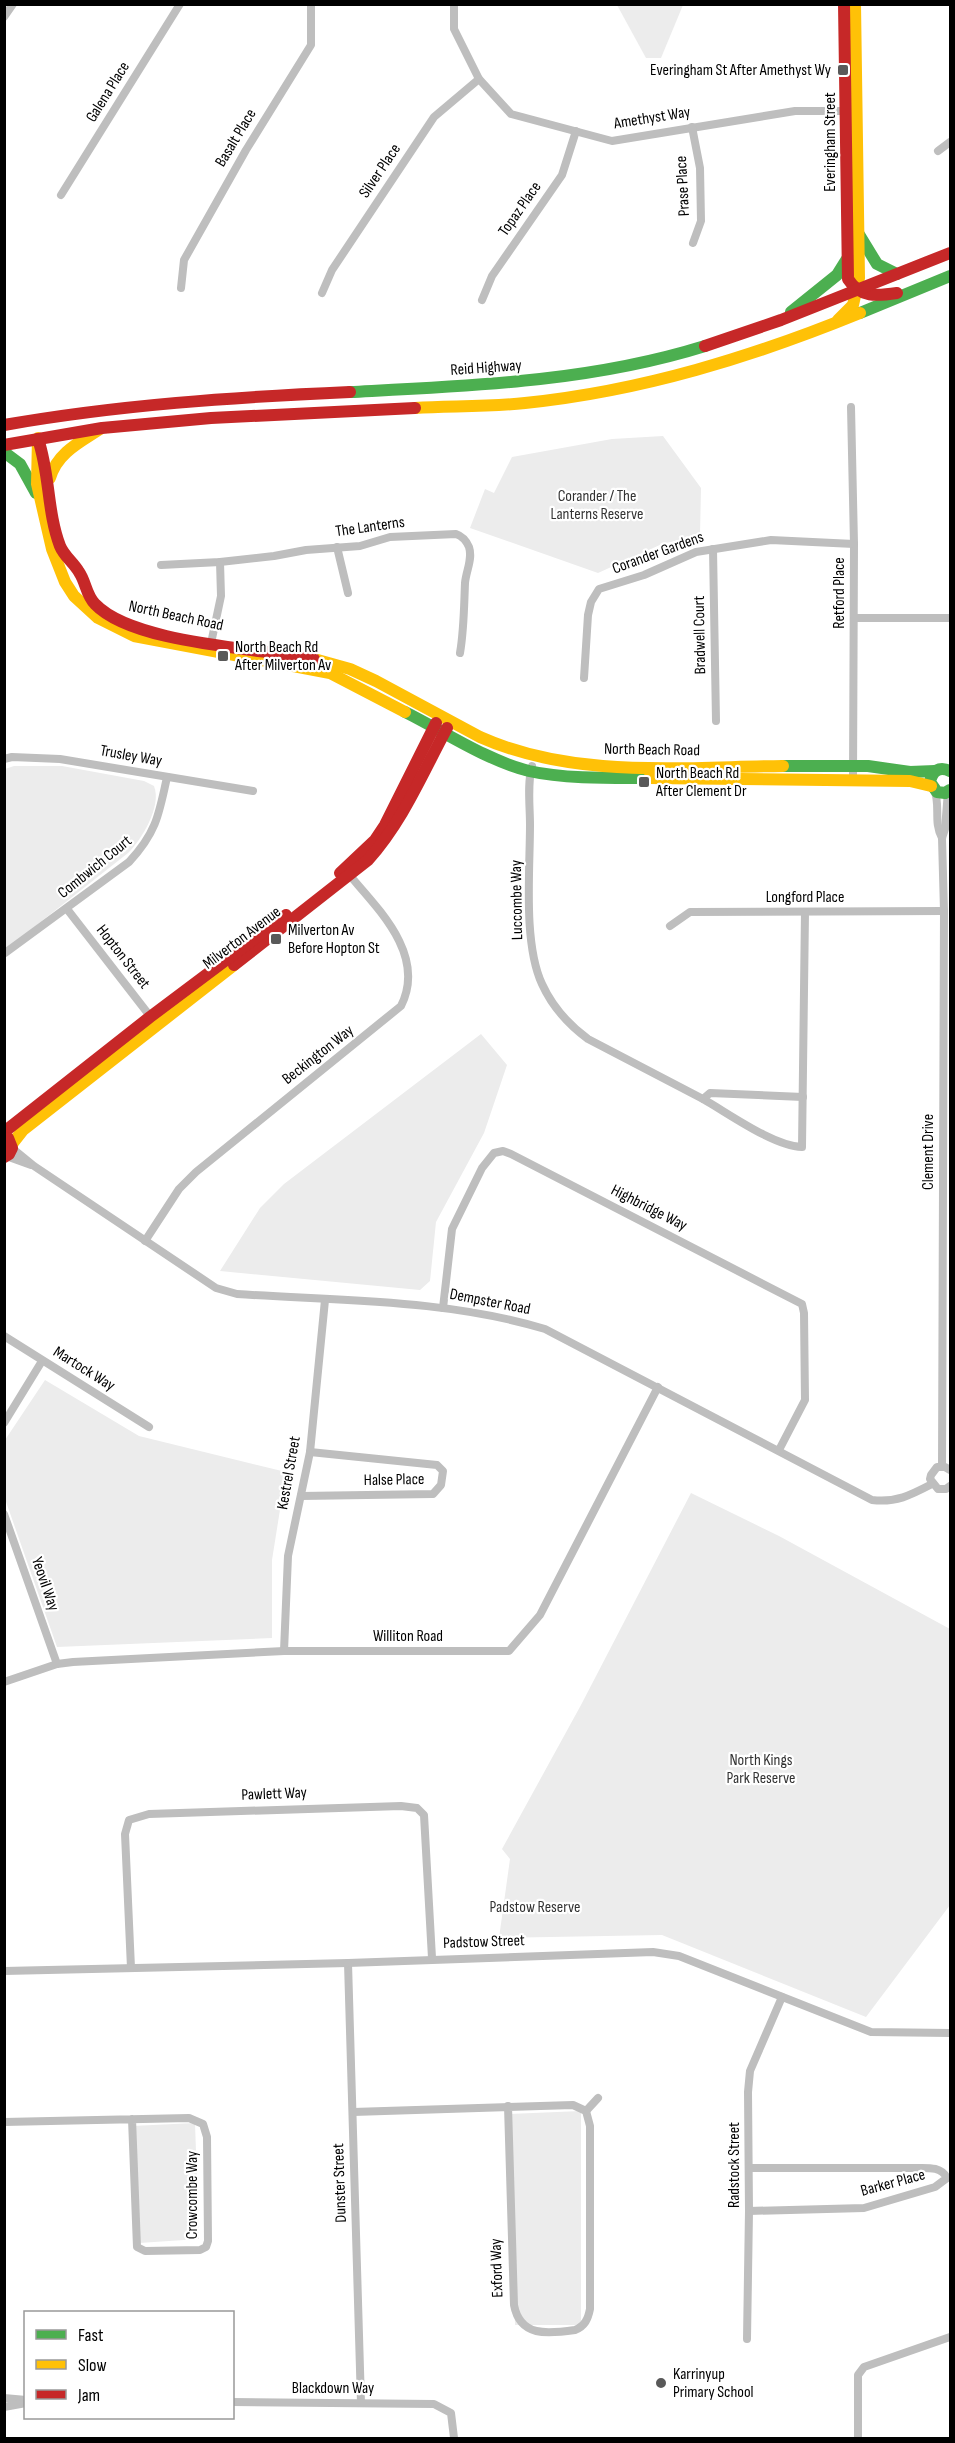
<svg xmlns="http://www.w3.org/2000/svg" width="955" height="2443" viewBox="0 0 955 2443" font-family="'Sofia Sans Condensed',sans-serif">
<style>
.green{fill:#ececec}
.lines{fill:none;stroke-linecap:round;stroke-linejoin:round}
.street{stroke:#bebebe;stroke-width:8}
.fast{stroke:#4caf50;stroke-width:12}
.slow{stroke:#ffc107;stroke-width:12}
.jam{stroke:#c62828;stroke-width:12}
.poi-dot{fill:#595959;stroke:#fff;stroke-width:2}
.labels{text-anchor:middle;dominant-baseline:central;stroke-width:4.5;stroke-linejoin:round;paint-order:stroke}
.poi-label{font-size:16px;fill:#000;stroke:#fff;text-anchor:start}
.street-label{font-size:16px;fill:#000;stroke:#fff}
.park-label{font-size:16px;fill:#333;stroke:#fff}
</style>
<rect width="100%" height="100%" fill="#fff"/>
<!-- green -->
<g class="green">
<polygon points="617,5 683,5 661,58 646,58"/>
<polygon points="663,436 701,488 700,535 662,544 598,573 470,528 485,489 494,493 512,457 612,439"/>
<path d="M14,766H62L144,781L154,786C162,806 142,839 128,853L5,950V769Z"/>
<polygon points="481,1034 507,1065 484,1133 436,1222 430,1281 420,1290 220,1271 260,1208 284,1184"/>
<polygon points="45,1380 139,1436 286,1472 272,1560 272,1638 57,1647 4,1496 5,1440"/>
<polygon points="691,1493 779,1536 950,1629 950,1905 866,2017 662,1935 499,1938 510,1859 502,1849 581,1705"/>
<polygon points="581,2111 581,2325 515,2325 509,2114"/>
<polygon points="195,2123 199,2239 139,2243 132,2126"/>
</g>
<g class="lines">
<!-- street -->
<g class="street">
<polyline points="454,4 454,29 479,79 511,114 612,141 795,111 849,111"/>
<polyline points="4,17 13,4"/>
<polyline points="692,127 700,168 701,221 693,243"/>
<polyline points="938,151 950,142"/>
<polyline points="61,195 180,4"/>
<polyline points="181,288 184,260 246,150 311,45 311,4"/>
<polyline points="322,293 332,270 434,117 479,79"/>
<polyline points="482,300 492,276 562,175 576,131"/>
<polyline points="851,407 854,544 853,780"/>
<polyline points="337,547 348,593"/>
<polyline points="713,549 716,721"/>
<path d="M161,565L220,562L274,556L306,550L360,546L390,537L456,534C462,536 466,540 469,547C473,559 466,571 465,583C464,607 464,630 460,653"/>
<polyline points="854,618 950,618"/>
<polyline points="210,648 221,596 220,562"/>
<polyline points="584,678 588,615 591,602 599,589 644,575 696,552 771,540 854,544"/>
<polyline points="4,759 12,757 60,759 253,791"/>
<path d="M532,766C527,784 530,806 530,825C530,870 523,943 542,984C552,1006 569,1025 588,1039L703,1099L710,1093L803,1097"/>
<path d="M934,789C941,805 933,822 942,838"/>
<polyline points="67,909 153,1020"/>
<polyline points="670,926 690,912 944,911"/>
<path d="M5,953L129,862C156,833 159,815 167,777"/>
<path d="M703,1099C728,1113 773,1146 802,1147L805,912"/>
<path d="M12,1148L34,1166L216,1288L237,1294C339,1301 446,1299 545,1329L872,1500C896,1503 911,1495 932,1484"/>
<polyline points="6,1156 31,1165"/>
<path d="M145,1241L179,1189L196,1172L401,1006C427,954 377,908 346,871"/>
<polyline points="443,1308 452,1229 482,1168 494,1153 503,1151 511,1154 802,1304 804,1313 805,1400 779,1450"/>
<polyline points="4,1336 149,1427"/>
<polyline points="4,1423 42,1361"/>
<polyline points="942,1466 944,911 942,838 945,829 948,791"/>
<polyline points="950,1470 945,1467 937,1467 931,1475 930,1479 938,1489 946,1489 950,1486"/>
<polyline points="301,1496 433,1494 441,1485 443,1471 437,1465 310,1452"/>
<polyline points="4,1514 57,1664"/>
<polyline points="284,1651 288,1556 310,1452 325,1300"/>
<polyline points="4,1682 57,1664 73,1662 284,1651 509,1651 540,1615 658,1387"/>
<polyline points="348,1963 361,2403"/>
<polyline points="131,1968 125,1834 129,1820 149,1814 401,1806 417,1808 424,1815 432,1958"/>
<polyline points="4,1971 348,1963 653,1952 679,1956 871,2032 950,2033"/>
<polyline points="586,2111 598,2098"/>
<path d="M353,2112L573,2105L586,2111L590,2126V2309C588,2319 585,2326 575,2330C547,2334 520,2337 514,2305L508,2106"/>
<polyline points="4,2122 189,2118 203,2124 207,2137 208,2241 206,2247 200,2250 145,2251 137,2247 132,2119"/>
<path d="M749,2168H914C927,2168 941,2166 947,2178L935,2187L864,2208L749,2211"/>
<polyline points="747,2339 749,2211 748,2092 750,2071 782,1997"/>
<polyline points="4,2398 26,2400"/>
<polyline points="232,2402 434,2404 451,2413 454,2438"/>
<polyline points="4,2407 26,2403"/>
<polyline points="858,2438 858,2375 864,2367 950,2337"/>
</g>
<!-- fast -->
<g class="fast">
<polyline points="858,233 877,264 897,274"/>
<polyline points="791,312 837,275 847,259"/>
<polyline points="860,313 950,276"/>
<path d="M350,392C469,386 590,382 705,346"/>
<polyline points="4,452 20,464 36,493"/>
<path d="M405,712C445,732 486,760 529,771C564,779 613,778 649,778"/>
<polyline points="783,766 868,766 910,772 935,771"/>
<path d="M950,771C939,766 932,771 930,782L937,792L945,793L950,790"/>
</g>
<!-- slow -->
<g class="slow">
<polyline points="838,320 853,305 859,278 855,4"/>
<path d="M415,408C452,406 489,407 525,403C642,391 752,357 860,313"/>
<polyline points="38,438 37,484 52,549 65,582 74,596 98,618 134,636 330,673 405,712"/>
<path d="M50,478C57,453 80,442 100,429"/>
<path d="M314,659L350,669L376,681L480,737C574,779 681,767 783,766"/>
<polyline points="649,778 910,781 931,786"/>
<polyline points="12,1144 23,1130 234,965"/>
</g>
<!-- jam -->
<g class="jam">
<path d="M844,4L848,279C860,298 877,296 897,293"/>
<polyline points="705,346 781,320 950,253"/>
<path d="M4,425C118,405 234,397 350,392"/>
<path d="M38,439C50,474 47,512 60,546C64,556 73,562 79,572C86,582 86,595 95,604C133,644 259,648 314,659"/>
<polyline points="4,445 102,428 211,418 415,408"/>
<polyline points="340,873 375,840 385,825 436,723"/>
<path d="M234,965L368,860C403,821 422,774 447,728"/>
<polyline points="4,1132 150,1017 286,915"/>
<polyline points="4,1157 9,1154 12,1148 8,1138"/>
</g>
</g>
<!-- markers -->
<g class="poi-dot">
<rect x="837" y="64" width="12" height="12" rx="3"/>
<rect x="217" y="650" width="12" height="12" rx="3"/>
<rect x="638" y="776" width="12" height="12" rx="3"/>
<rect x="270" y="933" width="12" height="12" rx="3"/>
<circle cx="661" cy="2383" r="6"/>
</g>
<g class="labels">
<!-- poi labels -->
<g class="poi-label">
<text x="831" y="70" text-anchor="end">Everingham St After Amethyst Wy</text>
<text x="235" y="647">North Beach Rd<tspan x="235" dy="18">After Milverton Av</tspan></text>
<text x="656" y="773">North Beach Rd<tspan x="656" dy="18">After Clement Dr</tspan></text>
<text x="288" y="930">Milverton Av<tspan x="288" dy="18">Before Hopton St</tspan></text>
<text x="673" y="2374">Karrinyup<tspan x="673" dy="18">Primary School</tspan></text>
</g>
<!-- street labels -->
<g class="street-label">
<text transform="translate(108 92) rotate(-58)">Galena Place</text>
<text transform="translate(652 118) rotate(-9)">Amethyst Way</text>
<text transform="translate(236 138) rotate(-59)">Basalt Place</text>
<text transform="translate(830 142) rotate(-90)">Everingham Street</text>
<text transform="translate(380 171) rotate(-56)">Silver Place</text>
<text transform="translate(683 186) rotate(-93)">Prase Place</text>
<text transform="translate(520 209) rotate(-55)">Topaz Place</text>
<text transform="translate(486 368) rotate(-4)">Reid Highway</text>
<text transform="translate(370 527) rotate(-8)">The Lanterns</text>
<text transform="translate(658 553) rotate(-20)">Corander Gardens</text>
<text transform="translate(839 593) rotate(-90)">Retford Place</text>
<text transform="translate(176 616) rotate(12)">North Beach Road</text>
<text transform="translate(700 635) rotate(-91)">Bradwell Court</text>
<text transform="translate(652 750) rotate(1)">North Beach Road</text>
<text transform="translate(131 756) rotate(10)">Trusley Way</text>
<text transform="translate(95 867) rotate(-39)">Combwich Court</text>
<text x="805" y="897">Longford Place</text>
<text transform="translate(517 900) rotate(-91)">Luccombe Way</text>
<text transform="translate(242 938) rotate(-37)">Milverton Avenue</text>
<text transform="translate(123 957) rotate(52)">Hopton Street</text>
<text transform="translate(318 1055) rotate(-38)">Beckington Way</text>
<text transform="translate(928 1152) rotate(-90)">Clement Drive</text>
<text transform="translate(649 1208) rotate(27)">Highbridge Way</text>
<text transform="translate(490 1302) rotate(11)">Dempster Road</text>
<text transform="translate(84 1369) rotate(32)">Martock Way</text>
<text transform="translate(289 1473) rotate(-80)">Kestrel Street</text>
<text transform="translate(394 1480) rotate(-1)">Halse Place</text>
<text transform="translate(45 1584) rotate(71)">Yeovil Way</text>
<text x="408" y="1636">Williton Road</text>
<text transform="translate(274 1794) rotate(-2)">Pawlett Way</text>
<text transform="translate(484 1942) rotate(-2)">Padstow Street</text>
<text transform="translate(734 2165) rotate(-90)">Radstock Street</text>
<text transform="translate(340 2183) rotate(-92)">Dunster Street</text>
<text transform="translate(893 2183) rotate(-15)">Barker Place</text>
<text transform="translate(192 2195) rotate(-90)">Crowcombe Way</text>
<text transform="translate(497 2268) rotate(-92)">Exford Way</text>
<text x="333" y="2388">Blackdown Way</text>
</g>
<!-- park labels -->
<g class="park-label">
<text x="597" y="496">Corander / The<tspan x="597" dy="18">Lanterns Reserve</tspan></text>
<text x="761" y="1760">North Kings<tspan x="761" dy="18">Park Reserve</tspan></text>
<text x="535" y="1907">Padstow Reserve</text>
</g>
</g>
<!-- border -->
<rect width="955" height="2443" fill="none" stroke="#000000" stroke-width="12"/>
<!-- legend -->
<rect x="24" y="2311" width="210" height="108" fill="#ffffff" stroke="#999999" stroke-width="1.5"/>
<rect x="36" y="2330" width="30" height="9" fill="#4caf50" stroke="#999999" stroke-width="1.5"/>
<text x="78" y="2341" font-size="18" fill="#000000">Fast</text>
<rect x="36" y="2360" width="30" height="9" fill="#ffc107" stroke="#999999" stroke-width="1.5"/>
<text x="78" y="2371" font-size="18" fill="#000000">Slow</text>
<rect x="36" y="2390" width="30" height="9" fill="#c62828" stroke="#999999" stroke-width="1.5"/>
<text x="78" y="2401" font-size="18" fill="#000000">Jam</text>
</svg>
